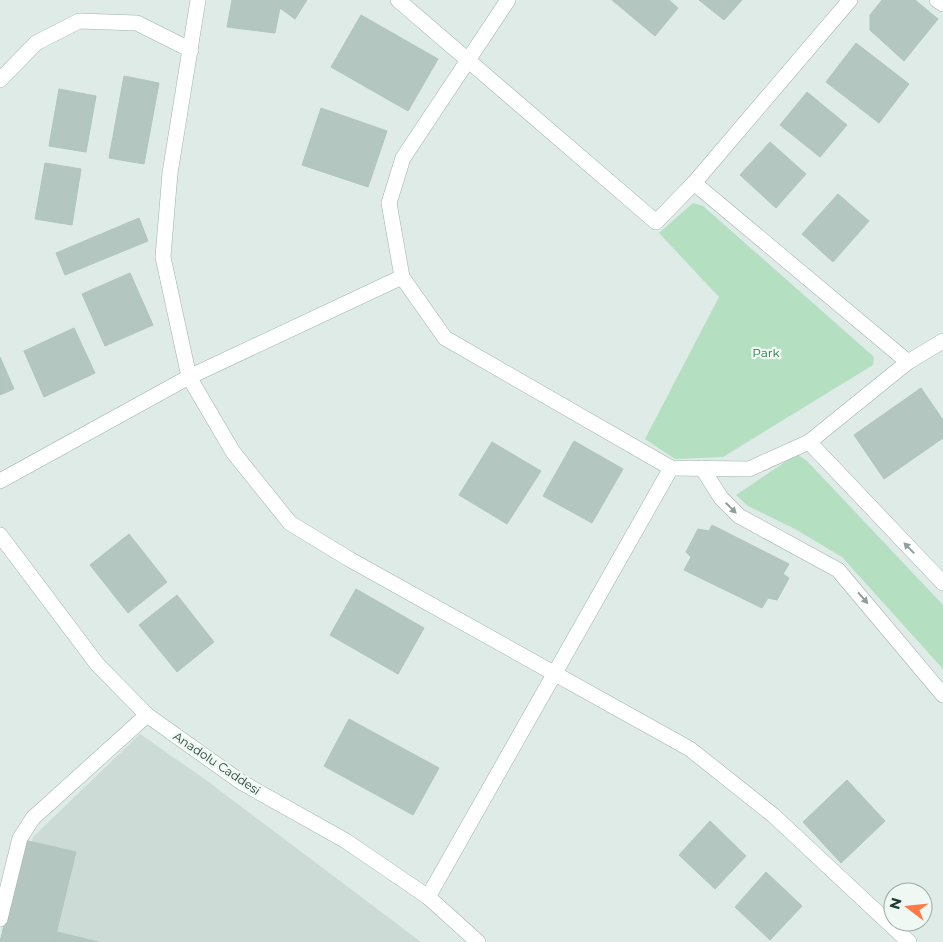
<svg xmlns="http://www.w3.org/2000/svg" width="943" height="942" viewBox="0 0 943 942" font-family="Montserrat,sans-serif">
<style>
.built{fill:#ccdbd5}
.green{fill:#b4dfc1}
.building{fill:#b3c6bf;stroke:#b0c6bd}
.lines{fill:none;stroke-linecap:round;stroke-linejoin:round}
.minor-casing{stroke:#a1b3ad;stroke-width:16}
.minor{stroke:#fff;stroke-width:15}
.oneway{fill:#8e9e9a}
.labels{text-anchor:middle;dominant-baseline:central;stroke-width:4.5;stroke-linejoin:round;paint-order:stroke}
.park-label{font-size:12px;fill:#247847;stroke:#eff8f3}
.street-label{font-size:12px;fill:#1e3d35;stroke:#eff8f3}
</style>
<rect width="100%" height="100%" fill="#deebe6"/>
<!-- built -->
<polygon class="built" points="140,734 206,780 421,942 7,942 33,837"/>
<!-- green -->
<g class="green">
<polygon points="693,203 703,206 874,357 873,365 723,457 675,459 645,439 719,297 659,233"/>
<polygon points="797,454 807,461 943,605 943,669 842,557 795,529 748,506 736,495"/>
</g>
<!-- building -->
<g class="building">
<polygon points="232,0 307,0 295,19 280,8 275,33 227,27"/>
<polygon points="612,0 669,0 678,8 655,36"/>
<polygon points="699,0 742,0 724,20"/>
<polygon points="882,0 915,0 938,19 904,61 870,30 870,15"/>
<polygon points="361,15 438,59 408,111 331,67"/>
<polygon points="856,43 909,84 879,123 826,82"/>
<polygon points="124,76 159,83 144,164 109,158"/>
<polygon points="59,89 96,96 86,152 49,146"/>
<polygon points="807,92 847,125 820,157 780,125"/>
<polygon points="321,108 387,131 368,187 302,165"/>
<polygon points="770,142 806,174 776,208 740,175"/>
<polygon points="45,163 81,169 72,225 35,219"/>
<polygon points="838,194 869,221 833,262 802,234"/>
<polygon points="139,218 148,241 65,275 56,253"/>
<polygon points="130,273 153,325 105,346 82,294"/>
<polygon points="74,328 95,373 44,397 24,351"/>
<polygon points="0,357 14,389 0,395"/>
<polygon points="921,388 943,420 943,438 884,479 854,435"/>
<polygon points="574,441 623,469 592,523 543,496"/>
<polygon points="492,442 541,471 507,524 459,495"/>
<polygon points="712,525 789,564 783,574 789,578 777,600 768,598 762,608 684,570 691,557 686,552 698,529 709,531"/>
<polygon points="129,534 167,582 128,613 90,565"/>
<polygon points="356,589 424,628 398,674 330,635"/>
<polygon points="177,595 214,642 177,672 139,625"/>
<polygon points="349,719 439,768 413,815 324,766"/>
<polygon points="847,780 885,821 841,863 803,822"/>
<polygon points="710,821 746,856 715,889 679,855"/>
<polygon points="24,840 76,852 54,942 0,942"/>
<polygon points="766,872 802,906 770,940 735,907"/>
<polygon points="57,932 98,942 54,942"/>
</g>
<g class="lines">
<!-- minor casing -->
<g class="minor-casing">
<g id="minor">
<polyline points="198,0 170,173 163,257 189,377 233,452 290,523 349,559 690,749 773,815 909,942"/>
<polyline points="398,0 656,222 694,183 908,362"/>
<polyline points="508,0 403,158 389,203 402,277 445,338 671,468 749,469 809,442 908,362 943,341"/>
<polyline points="937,0 943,4"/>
<polyline points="0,80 36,43 79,21 137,23 191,50"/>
<polyline points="694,183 850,0"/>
<polyline points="809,442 943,583"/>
<polyline points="702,468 721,498 739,516 838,570 943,695"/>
<polyline points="0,481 189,377 402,277"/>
<polyline points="0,535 97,664 147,715 241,782 346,841 428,897 478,942"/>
<polyline points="428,897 671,468"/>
<polyline points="0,919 20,838 33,818 147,715"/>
</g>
</g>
<!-- minor -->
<use href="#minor" class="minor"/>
</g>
<!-- one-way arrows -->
<defs><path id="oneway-solid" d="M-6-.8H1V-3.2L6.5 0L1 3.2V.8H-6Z" transform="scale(1.25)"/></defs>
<g class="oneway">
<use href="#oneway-solid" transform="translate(731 508) rotate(45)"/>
<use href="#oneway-solid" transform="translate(909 548) rotate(-134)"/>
<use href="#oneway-solid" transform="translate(863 598) rotate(49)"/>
</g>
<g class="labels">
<!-- park labels -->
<g class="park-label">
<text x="766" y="352">Park</text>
</g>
<!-- street labels -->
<g class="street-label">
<text transform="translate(217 763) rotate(34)">Anadolu Caddesi</text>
</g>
</g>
<!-- north arrow -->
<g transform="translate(908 907) rotate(286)"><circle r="24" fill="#eff8f3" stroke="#9bada7"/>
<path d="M0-4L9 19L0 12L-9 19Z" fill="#ff7a48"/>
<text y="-8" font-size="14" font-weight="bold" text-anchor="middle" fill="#1e3d35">N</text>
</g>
</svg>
